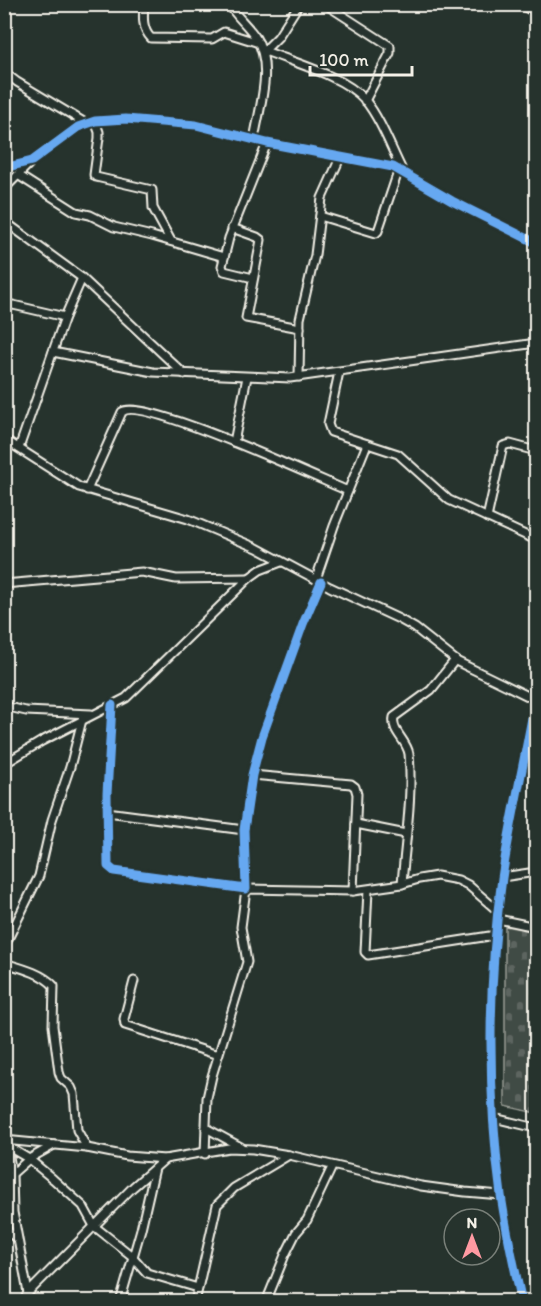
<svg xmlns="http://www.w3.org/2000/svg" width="541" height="1306" viewBox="0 0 541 1306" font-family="Itim,sans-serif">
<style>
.cemetery{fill:url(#cemetery-stones);stroke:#9a9e96;stroke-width:1.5}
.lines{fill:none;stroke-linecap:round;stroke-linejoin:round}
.minor-casing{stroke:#f4f1e8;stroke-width:11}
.minor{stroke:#26332d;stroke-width:7}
.cycleway-casing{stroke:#26332d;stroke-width:13}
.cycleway{stroke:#66a8f1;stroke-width:9}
</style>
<defs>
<pattern id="cemetery-stones" width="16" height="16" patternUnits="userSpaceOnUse" patternTransform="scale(1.5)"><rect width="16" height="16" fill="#414b45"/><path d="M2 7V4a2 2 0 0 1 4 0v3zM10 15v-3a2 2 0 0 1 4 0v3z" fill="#5d6560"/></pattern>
</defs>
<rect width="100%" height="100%" fill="#26332d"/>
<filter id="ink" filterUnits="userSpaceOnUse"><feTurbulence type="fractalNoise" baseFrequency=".0167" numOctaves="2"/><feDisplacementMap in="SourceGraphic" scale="12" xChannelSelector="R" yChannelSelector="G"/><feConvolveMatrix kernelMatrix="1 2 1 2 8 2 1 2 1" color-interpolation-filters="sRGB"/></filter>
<g filter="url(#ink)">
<!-- cemetery -->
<polygon class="cemetery" points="505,926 536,932 536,1113 505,1106"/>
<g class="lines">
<!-- minor casing -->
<g class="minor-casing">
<g id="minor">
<path d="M144,4C143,17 142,29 151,38L212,39L224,32L259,43"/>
<path d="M229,4C236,17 248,25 256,38C274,67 259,108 254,140"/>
<polyline points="325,4 390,46 390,53 365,101"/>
<polyline points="519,4 536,13"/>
<path d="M265,51C295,63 344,76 365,100C381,120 391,148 402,170"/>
<polyline points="263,52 278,37 299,4"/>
<polyline points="4,72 17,82 87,124"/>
<polyline points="95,121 99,132 99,138 94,175 96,177 152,190 153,208 171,241"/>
<polyline points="4,168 32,161 78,127 95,121 126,119 196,125 267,143 393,167 452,201 536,243"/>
<polyline points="18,175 76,212 90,215 114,227 152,236 224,257"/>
<polyline points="4,189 30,163"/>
<polyline points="320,216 376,233 378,231 399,169"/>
<polyline points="4,221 82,278 184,374"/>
<polyline points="232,228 257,237 261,240 246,318 300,328"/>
<polyline points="253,278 224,271 222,266 229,238 267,143"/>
<polyline points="4,306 13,305 65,317"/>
<polyline points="53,352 153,372 290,378 536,343"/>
<polyline points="339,372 328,424 331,432 398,454 449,500 536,540"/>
<polyline points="299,377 300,319 315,255 322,198 340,158"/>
<polyline points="4,439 79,487 188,519 257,548 330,587 399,619 415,628 458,662 536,700"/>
<polyline points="234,442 247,377"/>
<polyline points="19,448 65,317 82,278"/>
<path d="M87,490L122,412C141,396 319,479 348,491"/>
<polyline points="487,518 503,446 510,444 536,451"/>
<polyline points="316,579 334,526 367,444"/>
<polyline points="4,584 142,572 176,579 249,578"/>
<polyline points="112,705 107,794 108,866 114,871 246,889 244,830 252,775 262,737 303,624 321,582"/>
<polyline points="4,706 26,711 91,714"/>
<polyline points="4,764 42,741 126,698 249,578 260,570 281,562"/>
<polyline points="252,775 351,784 355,787 357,794 353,891"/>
<polyline points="107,812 244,830"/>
<polyline points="356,824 406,834"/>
<polyline points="502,877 536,872"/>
<path d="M402,884C405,842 413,797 409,754C407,740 391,732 394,717L431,690L455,660"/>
<polyline points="368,890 365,952 368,955 496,935"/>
<polyline points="498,919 536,927"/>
<polyline points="4,947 39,876 52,820 70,767 82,720"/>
<path d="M4,963C21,968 42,973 54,986L53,1026L59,1072L61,1078L71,1087L74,1094L77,1130L87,1148"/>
<polyline points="134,981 124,1019 125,1025 218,1055"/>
<polyline points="494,1118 536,1128"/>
<polyline points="206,1128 241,1147"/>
<polyline points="4,1140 87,1148 127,1156 165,1159 229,1148 253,1149 289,1155 421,1186 465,1192 501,1195"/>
<polyline points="7,1145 12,1174 13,1212 28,1293"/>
<polyline points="7,1146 29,1159 53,1179 83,1206 94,1226 132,1256 147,1273 198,1288"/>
<polyline points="205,1154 207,1098 212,1076 247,962 241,927 246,889 353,891 402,884 419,879 437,876 458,880 468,885 498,911"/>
<polyline points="4,1194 12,1174 29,1159 54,1145"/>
<polyline points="4,1228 17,1239"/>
<polyline points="23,1302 28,1293 133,1187 165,1159"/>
<polyline points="120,1302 141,1229 155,1168"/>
<polyline points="195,1302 217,1205 234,1188 289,1155"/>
<polyline points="266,1302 285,1255 296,1233 307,1220 332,1167"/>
<path d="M522,1302C514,1266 506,1231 501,1195C487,1094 488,979 502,878C511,817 526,756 536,695"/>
</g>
</g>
<!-- minor -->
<use href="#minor" class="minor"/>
<!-- cycleway casing -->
<g class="cycleway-casing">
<g id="cycleway">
<polyline points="4,168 32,161 78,127 95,121 126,119 196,125 267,143 393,167 452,201 536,243"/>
<polyline points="112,705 107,794 108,866 114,871 246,889 244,830 252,775 262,737 303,624 321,582"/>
<path d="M522,1302C514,1266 506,1231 501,1195C487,1094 488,979 502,878C511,817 526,756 536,695"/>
</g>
</g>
<!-- cycleway -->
<use href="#cycleway" class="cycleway"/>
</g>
</g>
<!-- margin -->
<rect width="541" height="1306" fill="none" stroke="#26332d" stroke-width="24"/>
<rect x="12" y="12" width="517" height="1282" fill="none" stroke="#f4f1e8" stroke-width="2" filter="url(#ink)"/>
<!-- north arrow -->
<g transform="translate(472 1237)"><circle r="28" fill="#26332d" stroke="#787f78" stroke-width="1.5"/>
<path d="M0-4.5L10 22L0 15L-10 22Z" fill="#ff9aa2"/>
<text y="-9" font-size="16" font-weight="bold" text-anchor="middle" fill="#f4f1e8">N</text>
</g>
<!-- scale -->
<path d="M310 66v9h102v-9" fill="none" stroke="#f4f1e8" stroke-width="3"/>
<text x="319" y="66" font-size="18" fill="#f4f1e8" stroke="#26332d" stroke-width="4.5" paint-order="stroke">100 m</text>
</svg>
